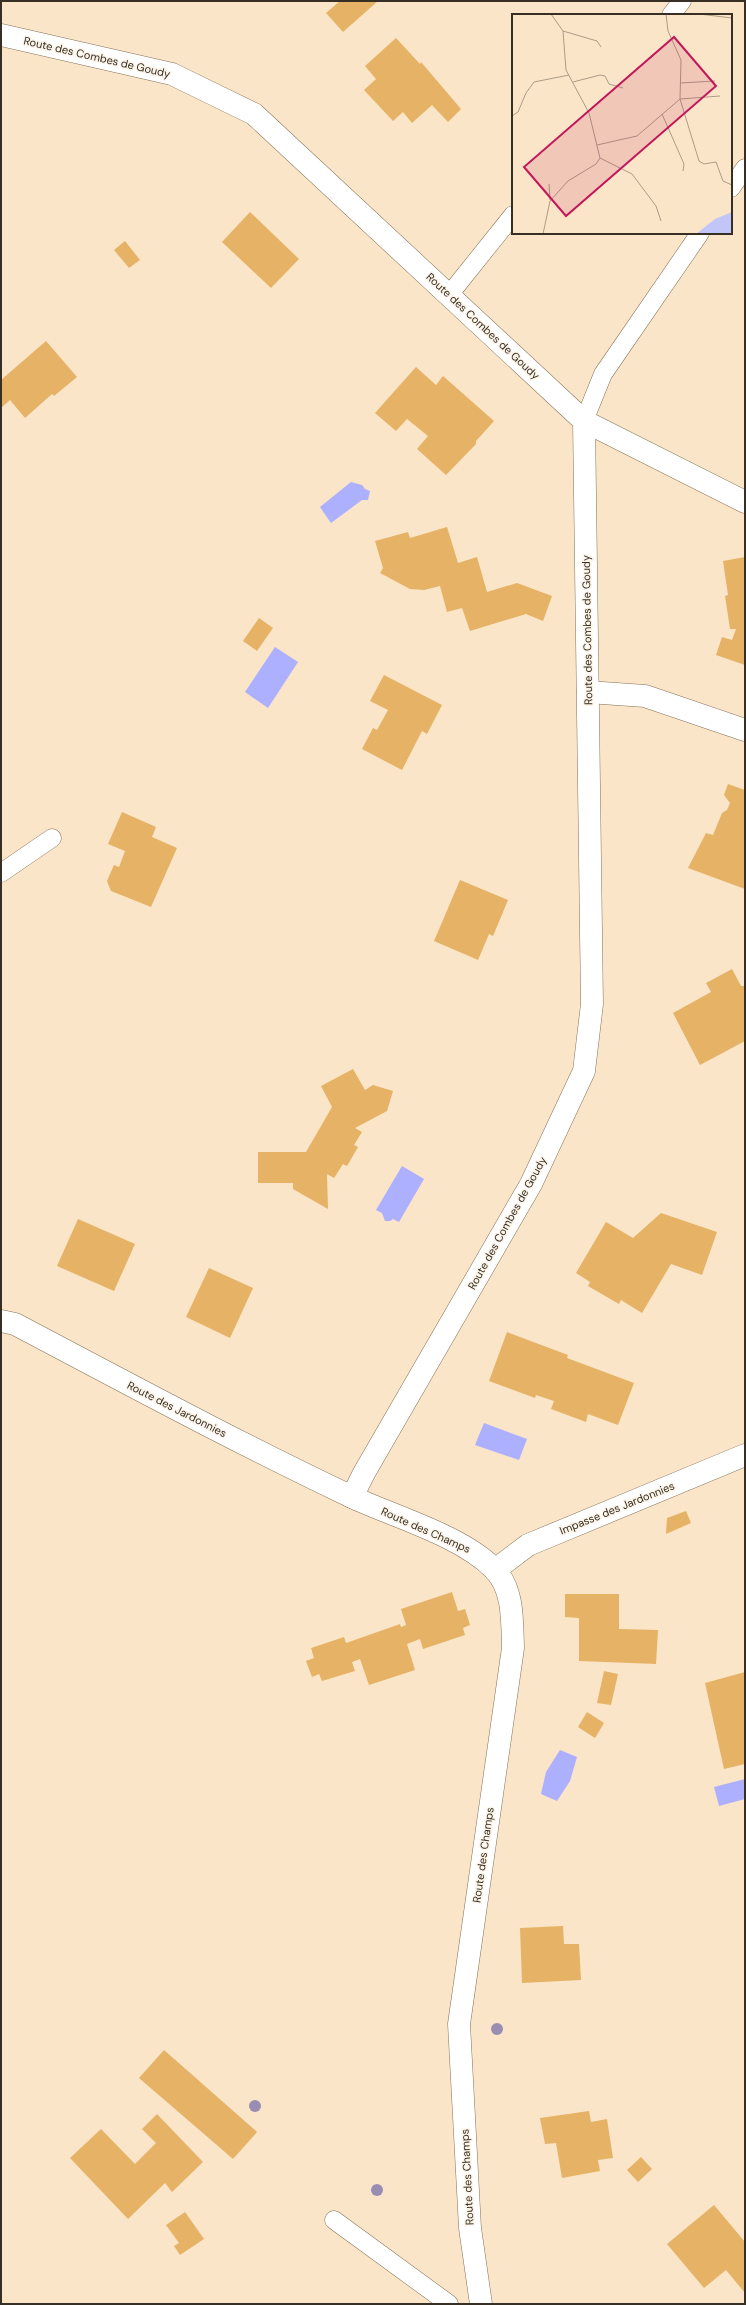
<svg xmlns="http://www.w3.org/2000/svg" width="746" height="2305" viewBox="0 0 746 2305" font-family="'DM Sans',sans-serif">
<style>
.water{fill:#adafff}
.building{fill:#e6b265}
.lines{fill:none;stroke-linecap:round;stroke-linejoin:round}
.lane-casing{stroke:#857258;stroke-width:19}
.street-casing{stroke:#857258;stroke-width:23}
.lane{stroke:#fff;stroke-width:18}
.street{stroke:#fff;stroke-width:22}
.tree{fill:#9a8db3}
.labels{text-anchor:middle;dominant-baseline:central;stroke-width:3;stroke-linejoin:round;paint-order:stroke}
.street-label{font-size:11px;fill:#372f24;stroke:#fcf4e8}
.inset-road{fill:none;stroke:#ac9c86;stroke-width:1}
.view{fill:#c2185b;fill-opacity:0.15;stroke:#c2185b;stroke-width:2}
.inset-edge{fill:none;stroke:#372f24;stroke-width:2}
</style>
<rect width="100%" height="100%" fill="#fae5c8"/>
<!-- water -->
<g class="water">
<polygon points="351,482 362,485 365,489 370,491 368,500 362,500 331,523 320,507"/>
<polygon points="275,647 298,662 268,708 245,692"/>
<polygon points="402,1166 424,1179 399,1222 393,1219 390,1221 385,1221 382,1213 376,1210"/>
<polygon points="484,1423 527,1439 519,1460 475,1445"/>
<polygon points="560,1750 577,1757 570,1781 557,1801 541,1794 546,1772"/>
<polygon points="745,1779 745,1799 719,1806 714,1787"/>
</g>
<!-- building -->
<g class="building">
<polygon points="340,1 378,1 343,32 326,13"/>
<polygon points="396,38 420,64 421,62 461,109 448,122 432,105 412,123 403,112 393,121 364,90 376,79 365,66"/>
<polygon points="250,212 299,259 271,288 222,242"/>
<polygon points="125,241 140,260 129,268 114,250"/>
<polygon points="46,341 77,377 54,396 52,394 25,418 10,400 1,408 1,380"/>
<polygon points="416,367 436,385 443,376 494,421 476,441 476,444 446,475 417,449 428,436 407,419 396,431 375,413"/>
<polygon points="447,527 458,563 477,557 487,592 517,583 552,596 543,621 526,614 470,631 462,608 447,612 440,586 424,590 422,585 424,590 410,589 380,573 383,568 375,541 408,532 410,538"/>
<polygon points="745,557 745,665 716,655 722,637 732,640 736,629 730,629 725,596 728,595 723,561"/>
<polygon points="259,618 273,628 257,651 243,641"/>
<polygon points="384,675 442,705 427,734 422,731 402,770 362,749 373,728 377,730 388,710 370,701"/>
<polygon points="728,784 745,790 745,889 688,868 706,833 713,835 722,813 727,810 730,803 724,795"/>
<polygon points="122,812 156,827 152,837 177,848 151,907 111,891 107,881 114,865 119,867 125,851 108,844"/>
<polygon points="460,880 508,900 493,936 489,934 478,960 434,941"/>
<polygon points="732,969 741,986 745,986 745,1041 700,1065 673,1013 711,992 706,983"/>
<polygon points="353,1069 365,1090 373,1085 393,1091 387,1111 355,1128 362,1132 354,1145 358,1147 347,1166 343,1164 334,1178 327,1174 328,1209 293,1189 293,1183 258,1183 258,1152 306,1152 332,1107 321,1086"/>
<polygon points="661,1213 717,1232 702,1275 671,1264 642,1313 621,1300 619,1304 588,1286 590,1282 576,1273 606,1222 633,1238"/>
<polygon points="78,1219 135,1244 114,1291 57,1266"/>
<polygon points="209,1268 253,1288 230,1338 186,1317"/>
<polygon points="507,1332 568,1355 567,1358 634,1383 618,1425 588,1414 586,1422 551,1409 554,1401 536,1395 535,1398 489,1381"/>
<polygon points="686,1511 691,1523 666,1534 667,1518"/>
<polygon points="452,1592 458,1611 465,1609 470,1625 463,1628 465,1635 423,1649 420,1639 407,1644 415,1670 369,1685 360,1659 352,1662 355,1671 322,1681 319,1674 312,1677 306,1661 314,1658 311,1648 344,1637 346,1643 400,1624 401,1627 406,1625 401,1609"/>
<polygon points="565,1594 619,1594 619,1629 658,1630 656,1664 579,1661 579,1618 565,1617"/>
<polygon points="604,1671 618,1674 611,1705 597,1703"/>
<polygon points="745,1672 745,1764 724,1769 705,1683"/>
<polygon points="587,1712 604,1723 595,1738 578,1727"/>
<polygon points="563,1926 564,1944 579,1944 581,1980 522,1983 520,1928"/>
<polygon points="164,2050 257,2132 233,2159 139,2078"/>
<polygon points="589,2111 591,2122 607,2119 613,2158 598,2160 600,2171 562,2178 556,2143 545,2144 540,2118"/>
<polygon points="157,2114 203,2162 172,2192 165,2183 128,2219 70,2158 101,2129 135,2164 156,2143 142,2129"/>
<polygon points="641,2157 652,2169 638,2182 627,2170"/>
<polygon points="714,2205 745,2242 745,2293 726,2270 704,2288 667,2244"/>
<polygon points="185,2212 204,2239 180,2255 174,2246 179,2243 166,2225"/>
</g>
<g class="lines">
<!-- lane casing -->
<g class="lane-casing">
<g id="lane">
<polyline points="671,15 682,1"/>
<polyline points="731,188 745,168"/>
<polyline points="449,295 513,215"/>
<polyline points="584,421 603,374 700,233"/>
<polyline points="1,873 52,838"/>
<polyline points="334,2220 449,2304"/>
</g>
</g>
<!-- street casing -->
<g class="street-casing">
<g id="street">
<polyline points="1,35 172,74 254,114 584,421 592,1004 584,1071 531,1184 364,1473 352,1497"/>
<polyline points="584,421 745,502"/>
<polyline points="588,692 645,696 745,730"/>
<path d="M1,1321L15,1324C127,1383 238,1443 352,1497C395,1517 462,1536 494,1569C514,1589 512,1621 513,1648L459,2024L470,2228L481,2304"/>
<polyline points="495,1570 528,1545 745,1455"/>
</g>
</g>
<!-- lane -->
<use href="#lane" class="lane"/>
<!-- street -->
<use href="#street" class="street"/>
</g>
<!-- trees -->
<g class="tree">
<circle cx="497" cy="2029" r="6"/>
<circle cx="255" cy="2106" r="6"/>
<circle cx="377" cy="2190" r="6"/>
</g>
<g class="labels">
<!-- street labels -->
<g class="street-label">
<text transform="translate(97 57) rotate(13)">Route des Combes de Goudy</text>
<text transform="translate(483 326) rotate(43)">Route des Combes de Goudy</text>
<text transform="translate(587 630) rotate(-91)">Route des Combes de Goudy</text>
<text transform="translate(507 1223) rotate(-61)">Route des Combes de Goudy</text>
<text transform="translate(177 1409) rotate(27)">Route des Jardonnies</text>
<text transform="translate(617 1508) rotate(-22)">Impasse des Jardonnies</text>
<text transform="translate(426 1530) rotate(24)">Route des Champs</text>
<text transform="translate(483 1855) rotate(-82)">Route des Champs</text>
<text transform="translate(467 2177) rotate(-93)">Route des Champs</text>
</g>
</g>
<!-- overview -->
<g transform="translate(512 14)">
<rect width="220" height="220" fill="#fae5c8"/>
<path d="M220,198V220H184L203,205Z" fill="#c2c5f7"/>
<path class="inset-road" d="M187,0L220,4M51,17L85,27L89,33M61,68L88,61L93,62L97,70L111,74M168,69L203,67M208,82L168,85L187,147L192,150L204,148L211,167L220,171M150,100L172,150L171,157M0,102L6,98L14,79L22,68L57,61M85,131L125,122L168,85L169,46L156,17L154,0M88,144L120,160L144,192L149,207M37,170L38,186M31,220L38,187L56,167L84,150L88,144L77,99L54,56L51,17L39,0"/>
<path class="view" d="M162,23L204,72L54,202L12,153Z"/>
<rect width="220" height="220" class="inset-edge"/>
</g>
<!-- border -->
<rect width="746" height="2305" fill="none" stroke="#372f24" stroke-width="4"/>
</svg>
